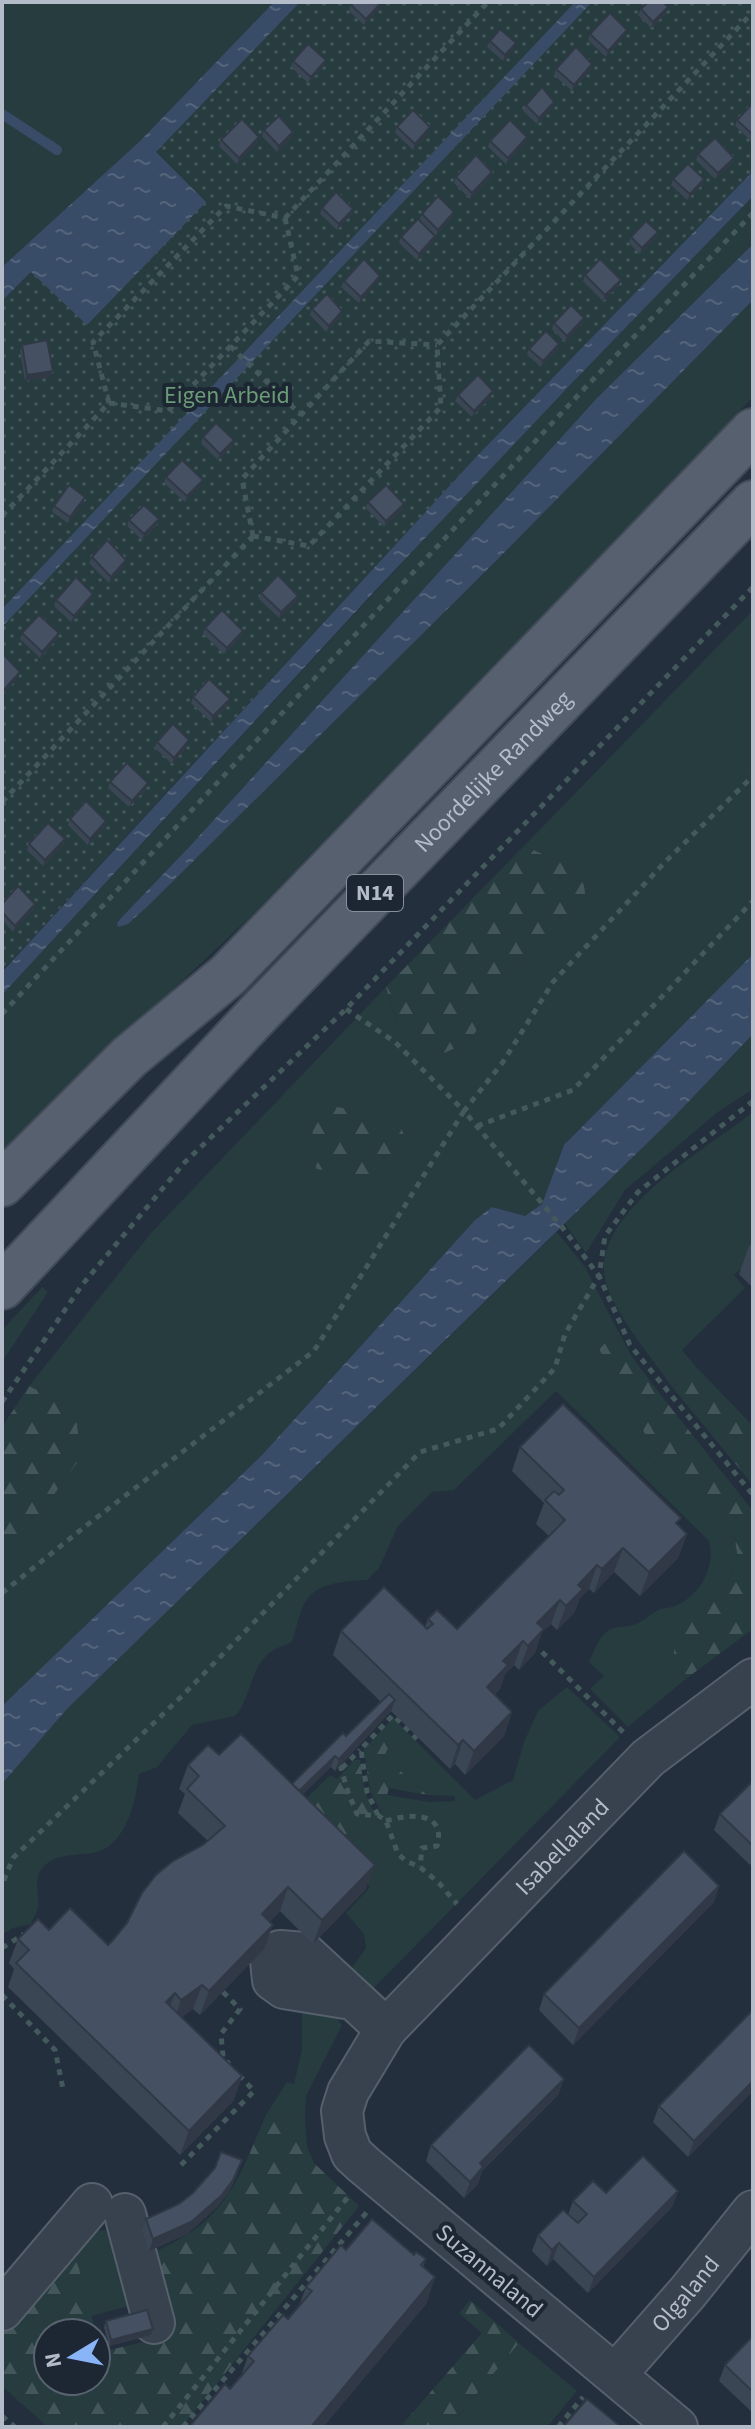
<svg xmlns="http://www.w3.org/2000/svg" width="755" height="2429" viewBox="0 0 755 2429" font-family="'Source Sans 3',sans-serif">
<style>
.grass{fill:#263c3f}
.forest{fill:url(#forest-firs)}
.park{fill:url(#park-dots)}
.water{fill:url(#water-ripples)}
.lines{fill:none;stroke-linecap:round;stroke-linejoin:round}
.stream{stroke:#394c67;stroke-width:10}
.minor-casing{stroke:#565f6c;stroke-width:44}
.major-casing{stroke:#414a57;stroke-width:48}
.path{stroke:#44595c;stroke-width:5;stroke-dasharray:6 6;stroke-linecap:butt}
.minor{stroke:#38414e;stroke-width:40}
.major{stroke:#56606e;stroke-width:44}
.wall{fill:#3b4654}
.shaded-wall{fill:#303945}
.building{fill:#455162;stroke:#303945;stroke-width:2}
.labels{text-anchor:middle;dominant-baseline:central;stroke-width:8;stroke-linejoin:round;paint-order:stroke}
.shield{fill:#1d2633;stroke:#878f9c;stroke-width:2}
.shield-label{font-size:22px;font-weight:bold;fill:#b4bcc9}
.park-label{font-size:24px;fill:#6b9a76;stroke:#1d2633}
.street-label{font-size:24px;fill:#b4bcc9;stroke:#1d2633}
</style>
<defs>
<pattern id="forest-firs" width="22" height="20" patternUnits="userSpaceOnUse" patternTransform="scale(2)"><rect width="22" height="20" fill="#263c3f"/><path d="M5 1l3.5 6h-7zM16 11l3.5 6h-7z" fill="#435659"/></pattern>
<pattern id="park-dots" width="8" height="8" patternUnits="userSpaceOnUse" patternTransform="scale(2)"><rect width="8" height="8" fill="#263c3f"/><path d="M2 2h.1M6 6h.1" fill="none" stroke="#435659" stroke-width="1.8" stroke-linecap="round"/></pattern>
<pattern id="water-ripples" width="26" height="14" patternUnits="userSpaceOnUse" patternTransform="scale(2)"><rect width="26" height="14" fill="#394c67"/><path d="M2 4q2-2 4 0t4 0M15 11q2-2 4 0t4 0" fill="none" stroke="#53647b"/></pattern>
</defs>
<rect width="100%" height="100%" fill="#242f3e"/>
<!-- grass -->
<g class="grass">
<polygon points="2,2 274,2 140,141 2,267"/>
<polygon points="753,196 753,244 597,398 191,845 122,917 118,923 118,927 134,919 147,907 499,558 753,300 753,397 249,918 2,1151 2,995 488,470"/>
<polygon points="753,610 753,954 564,1145 542,1204 525,1217 492,1207 475,1220 262,1455 2,1706 2,1554 14,1550 75,1409 29,1386 151,1233 386,987 397,1023 470,1042 504,980 552,942 582,871 524,846"/>
<polygon points="753,1034 753,1089 718,1112 625,1190 586,1253 565,1224 673,1118"/>
<path d="M753,1112V1257L734,1275L745,1288L682,1350L697,1368L673,1388C654,1361 612,1311 605,1279C591,1212 710,1147 753,1112Z"/>
<path d="M557,1232L585,1267L618,1331L599,1349L645,1434V1453L734,1536L738,1558L730,1578L705,1608L674,1661L687,1678L628,1727L590,1689L604,1676L589,1662C594,1652 598,1637 609,1630C615,1626 626,1627 633,1625C644,1621 651,1614 660,1609C664,1608 669,1608 673,1607C699,1597 716,1569 709,1541L556,1391L454,1490L432,1492L398,1526L379,1568L367,1580C340,1582 311,1582 301,1611C297,1622 296,1632 291,1643C252,1653 256,1680 240,1710L235,1716L192,1725L157,1767L139,1774C136,1800 127,1843 97,1852C78,1857 54,1851 41,1870C33,1882 40,1894 38,1907C37,1913 33,1918 31,1924L13,1928L2,1935V1784L67,1709Z"/>
<polygon points="42,1287 48,1292 2,1362 2,1330"/>
<polygon points="567,1687 620,1737 366,1996 346,1976 366,1948 364,1934 346,1913 370,1887 338,1853 378,1821 387,1795 429,1802 455,1801 455,1796 427,1795 383,1755 400,1725 475,1800 513,1780 524,1742 538,1711"/>
<polygon points="302,2008 332,2012 342,2025 306,2096 305,2120 266,2115 287,2082 294,2084 302,2050"/>
<polygon points="96,2230 122,2231 140,2303 91,2316 73,2246"/>
<polygon points="519,2343 577,2391 547,2427 449,2427"/>
</g>
<!-- forest -->
<g class="forest">
<polygon points="524,846 582,871 586,900 552,942 504,980 470,1042 439,1055 397,1023 386,987"/>
<polygon points="326,1105 398,1118 409,1150 395,1182 317,1169 312,1157 313,1113"/>
<polygon points="618,1331 632,1357 663,1398 753,1511 753,1629 687,1678 674,1661 674,1637 705,1608 730,1578 738,1558 734,1536 645,1453 645,1434 599,1349"/>
<polygon points="697,1368 753,1426 753,1485 673,1388"/>
<polygon points="29,1386 75,1409 81,1457 14,1550 2,1554 2,1427"/>
<polygon points="393,1718 400,1725 384,1756 427,1795 389,1788 382,1814 370,1791 364,1750"/>
<polygon points="354,1760 360,1760 365,1793 378,1821 338,1853 295,1810 330,1775 337,1779"/>
<path d="M266,2115L305,2120L307,2147L314,2163L359,2206L182,2427H48L2,2386V2335L73,2246L96,2333H48V2381H96V2334L101,2352L169,2336L150,2254C226,2222 236,2185 266,2115Z"/>
<polygon points="470,2300 519,2343 449,2427 400,2427 482,2333 459,2313"/>
</g>
<!-- park -->
<polygon class="park" points="300,2 753,2 753,171 477,456 2,971 2,301 156,152"/>
<!-- water -->
<g class="water">
<polygon points="274,2 300,2 156,152 206,202 87,325 31,272 2,301 2,267 140,141"/>
<polygon points="575,2 592,2 2,627 2,609"/>
<polygon points="753,171 753,196 573,382 373,593 2,995 2,972 477,456"/>
<polygon points="753,244 753,300 499,558 147,907 128,924 118,927 117,923 122,917 191,845 597,398"/>
<polygon points="753,954 753,1034 673,1118 67,1709 2,1784 2,1706 262,1455 475,1220 492,1207 525,1216 542,1204 564,1145"/>
</g>
<g class="lines">
<!-- stream -->
<polyline class="stream" points="2,114 57,150"/>
<!-- minor casing -->
<g class="minor-casing">
<g id="minor">
<polyline points="352,1999 284,1988 273,1980 271,1961 280,1951 304,1953 386,2029"/>
<polyline points="125,2214 154,2323"/>
<polyline points="2,2310 92,2204"/>
<path id="s1" d="M616,2374L688,2292L753,2211"/>
<path id="s2" d="M677,2427L364,2165L352,2154L345,2136L342,2111L348,2092L386,2029L648,1758L753,1679"/>
</g>
</g>
<!-- major casing -->
<g class="major-casing">
<g id="major">
<polyline points="2,1184 129,1057 228,975 753,431"/>
<path id="s3" d="M2,1287L257,1015L753,503"/>
</g>
</g>
<!-- path -->
<g class="path">
<polyline points="285,218 488,2"/>
<polyline points="230,346 301,415"/>
<polyline points="109,403 93,342 226,206 285,218"/>
<polyline points="109,403 168,411 298,276 285,218"/>
<polyline points="2,516 109,403"/>
<polyline points="253,536 309,546 441,407 437,345 753,12"/>
<polyline points="253,536 242,479 369,341 437,345"/>
<polyline points="2,802 253,536"/>
<polyline points="346,1009 395,1042 464,1111 503,1062 553,982 666,861 753,776"/>
<polyline points="2,1014 582,391 753,213"/>
<polyline points="753,1101 638,1192 605,1236 599,1276 630,1345 753,1495"/>
<polyline points="477,1126 573,1090 753,901"/>
<polyline points="2,1402 82,1285 184,1163 346,1009 753,587"/>
<polyline points="2,1593 87,1525 314,1351 464,1111 562,1227 599,1276 565,1334 555,1368 498,1429 420,1452 184,1694 13,1858 2,1885"/>
<polyline points="542,1652 624,1733"/>
<polyline points="340,1765 348,1792 357,1814 379,1816 386,1821 398,1854 406,1861 420,1867 439,1883 457,1904"/>
<polyline points="342,1768 360,1750"/>
<polyline points="378,1815 367,1792 361,1749 393,1715 417,1739"/>
<path d="M386,1821C407,1814 447,1810 437,1846L422,1848L420,1867"/>
<polyline points="2,1948 24,1934"/>
<polyline points="223,1992 240,2009 221,2034 223,2057 229,2064"/>
<polyline points="2,1995 55,2050 63,2089"/>
<polyline points="181,2165 254,2091 238,2074"/>
<polyline points="2,2416 15,2427"/>
<polyline points="163,2427 348,2197"/>
<polyline points="183,2427 367,2212"/>
<polyline points="558,2427 583,2397"/>
</g>
<!-- minor -->
<use href="#minor" class="minor"/>
<!-- major -->
<use href="#major" class="major"/>
</g>
<!-- wall -->
<g class="wall">
<polygon points="381,3 379,9 364,25 349,11 351,5"/>
<polygon points="641,9 666,13 651,28 638,15"/>
<polygon points="627,30 624,36 606,57 588,40 590,34"/>
<polygon points="490,41 514,49 503,61 487,47"/>
<polygon points="293,61 324,66 308,83 291,67"/>
<polygon points="592,64 590,70 572,91 554,75 556,69"/>
<polygon points="554,102 552,108 537,124 523,111 526,105"/>
<polygon points="753,103 753,143 735,126 737,120"/>
<polygon points="397,127 430,127 428,133 413,150 395,133"/>
<polygon points="264,130 291,138 277,152 262,136"/>
<polygon points="259,137 257,143 237,164 219,146 221,140"/>
<polygon points="527,137 525,143 506,164 488,147 490,141"/>
<polygon points="698,154 734,158 732,164 715,179 696,160"/>
<polygon points="456,177 490,178 470,199 454,183"/>
<polygon points="673,179 704,179 702,185 687,200 671,185"/>
<polygon points="322,208 353,209 351,215 337,230 320,214"/>
<polygon points="422,214 452,218 436,236 419,220"/>
<polygon points="658,232 655,238 640,254 629,243 631,237"/>
<polygon points="435,236 433,242 417,260 399,243 401,237"/>
<polygon points="585,275 619,286 603,301 583,281"/>
<polygon points="380,276 377,282 359,303 341,287 344,281"/>
<polygon points="312,309 342,311 340,317 326,332 310,315"/>
<polygon points="584,318 582,324 565,342 552,329 554,323"/>
<polygon points="22,345 51,377 25,381 20,351"/>
<polygon points="529,349 557,350 541,367 527,355"/>
<polygon points="458,395 491,397 472,417 455,401"/>
<polygon points="203,437 232,446 218,460 201,443"/>
<polygon points="166,477 200,486 185,502 164,483"/>
<polygon points="85,497 83,503 68,523 52,512 54,506"/>
<polygon points="368,502 404,504 402,510 384,527 366,508"/>
<polygon points="129,520 157,525 142,540 127,526"/>
<polygon points="92,557 124,566 109,583 89,563"/>
<polygon points="261,593 296,602 279,618 259,599"/>
<polygon points="93,594 90,600 71,622 54,606 56,600"/>
<polygon points="205,628 243,631 241,637 224,654 203,634"/>
<polygon points="22,633 59,633 57,639 40,658 20,639"/>
<polygon points="193,697 230,699 228,705 211,722 191,703"/>
<polygon points="157,742 187,746 172,764 155,748"/>
<polygon points="110,782 146,789 129,807 108,788"/>
<polygon points="70,819 106,821 104,827 88,845 68,825"/>
<polygon points="65,839 63,845 43,866 27,850 29,844"/>
<polygon points="2,904 35,904 33,910 13,932 2,920"/>
<polygon points="753,1242 753,1288 739,1274 749,1246"/>
<polygon points="520,1447 678,1525 687,1534 678,1558 640,1596 614,1572 594,1593 589,1589 580,1598 574,1613 557,1630 551,1624 542,1632 535,1653 519,1670 514,1665 505,1674 500,1689 495,1694 512,1712 504,1736 465,1775 455,1764 450,1769 391,1711 335,1771 331,1767 303,1794 366,1889 313,1944 280,1911 270,1921 264,1949 200,2015 193,2009 181,2017 234,2100 180,2155 8,1987 14,1969 9,1963 18,1939 49,1930 108,1945 113,1940 208,1841 178,1813 185,1794 179,1789 188,1765 219,1755 292,1784 346,1736 381,1702 333,1655 341,1631 425,1627 428,1619 457,1629 549,1536 536,1524 544,1503 512,1471"/>
<polygon points="753,1781 753,1861 750,1865 714,1830 720,1814"/>
<polygon points="719,1886 714,1902 573,2045 539,2010 544,1994"/>
<polygon points="753,2010 753,2091 688,2157 653,2122 659,2106"/>
<polygon points="564,2079 558,2095 482,2171 478,2184 464,2198 426,2161 431,2145"/>
<polygon points="238,2172 229,2192 217,2207 187,2234 149,2251 142,2230 146,2219 179,2204"/>
<polygon points="678,2191 672,2207 588,2293 553,2259 547,2266 532,2251 538,2235 568,2215 573,2201 606,2193"/>
<polygon points="346,2250 414,2255 426,2259 423,2267 435,2277 426,2304 323,2427 190,2427 225,2384 230,2389 241,2376 248,2356 288,2319 299,2306 306,2287"/>
<polygon points="106,2321 153,2329 151,2335 109,2346 104,2327"/>
<polygon points="753,2336 753,2413 719,2381 725,2365"/>
</g>
<!-- shaded-wall -->
<g class="shaded-wall">
<polygon points="381,3 379,9 364,25 366,19"/>
<polygon points="668,7 666,13 651,28 653,22"/>
<polygon points="627,30 624,36 606,57 608,51"/>
<polygon points="516,43 514,49 503,61 505,55"/>
<polygon points="326,60 324,66 308,83 311,77"/>
<polygon points="592,64 590,70 572,91 574,85"/>
<polygon points="554,102 552,108 537,124 539,118"/>
<polygon points="430,127 428,133 413,150 415,144"/>
<polygon points="293,132 291,138 277,152 279,146"/>
<polygon points="259,137 257,143 237,164 239,158"/>
<polygon points="527,137 525,143 506,164 508,158"/>
<polygon points="734,158 732,164 715,179 718,173"/>
<polygon points="492,172 490,178 470,199 472,193"/>
<polygon points="704,179 702,185 687,200 690,194"/>
<polygon points="353,209 351,215 337,230 339,224"/>
<polygon points="454,212 452,218 436,236 438,230"/>
<polygon points="658,232 655,238 640,254 642,248"/>
<polygon points="435,236 433,242 417,260 419,254"/>
<polygon points="380,276 377,282 359,303 361,297"/>
<polygon points="621,280 619,286 603,301 605,295"/>
<polygon points="342,311 340,317 326,332 329,326"/>
<polygon points="584,318 582,324 565,342 567,336"/>
<polygon points="559,344 557,350 541,367 543,361"/>
<polygon points="53,371 51,377 25,381 27,375"/>
<polygon points="493,391 491,397 472,417 474,411"/>
<polygon points="234,440 232,446 218,460 220,454"/>
<polygon points="203,480 200,486 185,502 187,496"/>
<polygon points="85,497 83,503 68,523 70,517"/>
<polygon points="404,504 402,510 384,527 386,521"/>
<polygon points="159,519 157,525 142,540 144,534"/>
<polygon points="126,560 124,566 109,583 111,577"/>
<polygon points="93,594 90,600 71,622 74,616"/>
<polygon points="298,596 296,602 279,618 281,612"/>
<polygon points="243,631 241,637 224,654 227,648"/>
<polygon points="59,633 57,639 40,658 42,652"/>
<polygon points="20,672 18,678 2,696 2,692"/>
<polygon points="230,699 228,705 211,722 213,716"/>
<polygon points="189,740 187,746 172,764 174,758"/>
<polygon points="148,783 146,789 129,807 132,801"/>
<polygon points="106,821 104,827 88,845 90,839"/>
<polygon points="65,839 63,845 43,866 45,860"/>
<polygon points="35,904 33,910 13,932 15,926"/>
<polygon points="687,1534 678,1558 640,1596 649,1572"/>
<polygon points="623,1548 614,1572 594,1593 602,1569"/>
<polygon points="597,1565 589,1589 580,1598 574,1613 557,1630 566,1606 578,1585"/>
<polygon points="560,1600 551,1624 542,1632 535,1653 519,1670 537,1623"/>
<polygon points="523,1641 514,1665 505,1674 500,1689 478,1711 487,1687 503,1661"/>
<polygon points="395,1700 391,1711 335,1771 339,1759"/>
<polygon points="512,1712 504,1736 465,1775 474,1751"/>
<polygon points="463,1740 455,1764 450,1769 458,1745"/>
<polygon points="335,1756 331,1767 286,1811 290,1799"/>
<polygon points="375,1865 366,1889 313,1944 322,1920"/>
<polygon points="719,1886 714,1902 573,2045 579,2028"/>
<polygon points="288,1887 280,1911 253,1938 262,1914"/>
<polygon points="273,1925 264,1949 200,2015 209,1991"/>
<polygon points="202,1985 193,2009 173,2024 181,2000"/>
<polygon points="175,1993 166,2017 166,2002"/>
<polygon points="242,2076 234,2100 180,2155 189,2131"/>
<polygon points="564,2079 558,2095 482,2171 478,2184 464,2198 470,2182 480,2163"/>
<polygon points="753,2081 753,2091 688,2157 694,2141"/>
<polygon points="242,2160 229,2192 217,2207 187,2234 149,2251 153,2239"/>
<polygon points="678,2191 672,2207 588,2293 594,2277"/>
<polygon points="559,2243 553,2259 547,2266 552,2250"/>
<polygon points="435,2277 426,2304 323,2427 311,2427"/>
<polygon points="153,2329 151,2335 109,2346 111,2340"/>
</g>
<!-- building -->
<g class="building">
<polygon points="354,2 380,2 381,3 366,19 351,5"/>
<polygon points="648,2 663,2 668,7 653,22 641,9"/>
<polygon points="610,13 627,30 608,51 590,34"/>
<polygon points="500,29 516,43 505,55 490,41"/>
<polygon points="308,44 326,60 311,77 293,61"/>
<polygon points="576,47 592,64 574,85 556,69"/>
<polygon points="542,87 554,102 539,118 526,105"/>
<polygon points="753,103 753,135 737,120"/>
<polygon points="413,110 430,127 415,144 397,127"/>
<polygon points="279,116 293,132 279,146 264,130"/>
<polygon points="242,119 259,137 239,158 221,140"/>
<polygon points="510,120 527,137 508,158 490,141"/>
<polygon points="715,138 734,158 718,173 698,154"/>
<polygon points="476,155 492,172 472,193 456,177"/>
<polygon points="688,164 704,179 690,194 673,179"/>
<polygon points="336,192 353,209 339,224 322,208"/>
<polygon points="438,196 454,212 438,230 422,214"/>
<polygon points="418,219 435,236 419,254 401,237"/>
<polygon points="646,221 658,232 642,248 631,237"/>
<polygon points="364,259 380,276 361,297 344,281"/>
<polygon points="600,259 621,280 605,295 585,275"/>
<polygon points="327,294 342,311 329,326 312,309"/>
<polygon points="571,305 584,318 567,336 554,323"/>
<polygon points="546,331 559,344 543,361 529,349"/>
<polygon points="47,340 53,371 27,375 22,345"/>
<polygon points="478,375 493,391 474,411 458,395"/>
<polygon points="216,423 234,440 220,454 203,437"/>
<polygon points="182,460 203,480 187,496 166,477"/>
<polygon points="69,485 85,497 70,517 54,506"/>
<polygon points="386,485 404,504 386,521 368,502"/>
<polygon points="144,505 159,519 144,534 129,520"/>
<polygon points="107,540 126,560 111,577 92,557"/>
<polygon points="278,575 298,596 281,612 261,593"/>
<polygon points="76,577 93,594 74,616 56,600"/>
<polygon points="222,610 243,631 227,648 205,628"/>
<polygon points="39,615 59,633 42,652 22,633"/>
<polygon points="4,655 20,672 2,692 2,657"/>
<polygon points="209,679 230,699 213,716 193,697"/>
<polygon points="173,724 189,740 174,758 157,742"/>
<polygon points="127,763 148,783 132,801 110,782"/>
<polygon points="86,801 106,821 90,839 70,819"/>
<polygon points="48,823 65,839 45,860 29,844"/>
<polygon points="18,886 35,904 15,926 2,912 2,904"/>
<polygon points="563,1404 681,1518 676,1523 687,1534 649,1572 623,1548 602,1569 597,1565 578,1585 583,1589 566,1606 560,1600 537,1623 544,1629 528,1646 523,1641 503,1661 508,1665 487,1687 512,1712 474,1751 463,1740 458,1745 341,1631 384,1587 427,1629 433,1624 428,1619 437,1610 457,1629 565,1520 545,1500 554,1491 559,1495 564,1490 520,1447"/>
<polygon points="389,1694 395,1700 339,1759 335,1756 299,1791 292,1784 343,1733 346,1736"/>
<polygon points="241,1734 375,1865 322,1920 288,1887 262,1914 273,1925 209,1991 202,1985 181,2000 175,1993 166,2002 242,2076 189,2131 16,1963 29,1950 18,1939 38,1919 49,1930 70,1908 108,1945 113,1940 127,1923 142,1893 156,1875 173,1861 203,1845 225,1826 187,1789 199,1776 188,1765 208,1745 219,1755"/>
<polygon points="753,1781 753,1846 720,1814"/>
<polygon points="684,1851 719,1886 579,2028 544,1994"/>
<polygon points="753,2010 753,2081 694,2141 659,2106"/>
<polygon points="529,2045 564,2079 480,2163 483,2167 470,2182 431,2145"/>
<polygon points="221,2152 242,2160 233,2180 221,2196 191,2222 153,2239 146,2219 179,2204 193,2193 215,2168"/>
<polygon points="643,2156 678,2191 594,2277 559,2243 552,2250 538,2235 563,2210 578,2223 587,2214 573,2201 593,2181 606,2193"/>
<polygon points="372,2219 414,2255 416,2252 426,2259 421,2265 435,2277 311,2427 190,2426 225,2384 230,2389 254,2361 248,2356 283,2315 288,2319 312,2291 306,2287 341,2245 346,2250"/>
<polygon points="147,2310 153,2329 111,2340 106,2321"/>
<polygon points="753,2336 753,2392 725,2365"/>
<polygon points="587,2399 621,2427 563,2427"/>
</g>
<g class="labels">
<!-- shield labels -->
<rect class="shield" x="347" y="875" width="56" height="36" rx="6"/>
<g class="shield-label">
<text x="375" y="893">N14</text>
</g>
<!-- park labels -->
<g class="park-label">
<text x="227" y="395">Eigen Arbeid</text>
</g>
<!-- street labels -->
<g class="street-label">
<text stroke="none"><textPath href="#s3" startOffset="712">Noordelijke Randweg</textPath></text>
<text stroke="none"><textPath href="#s2" startOffset="816">Isabellaland</textPath></text>
<text transform="translate(489 2271) rotate(40)">Suzannaland</text>
<text stroke="none"><textPath href="#s1" startOffset="106">Olgaland</textPath></text>
</g>
</g>
<!-- border -->
<rect width="755" height="2429" fill="none" stroke="#b4bcc9" stroke-width="8"/>
<!-- north arrow -->
<g transform="translate(72 2357) rotate(260)"><circle r="38" fill="#1d2633" stroke="#59626f" stroke-width="2"/>
<path d="M0-6L14 30L0 20L-14 30Z" fill="#8ab4f8"/>
<text y="-12" font-size="22" font-weight="bold" text-anchor="middle" fill="#b4bcc9">N</text>
</g>
</svg>
